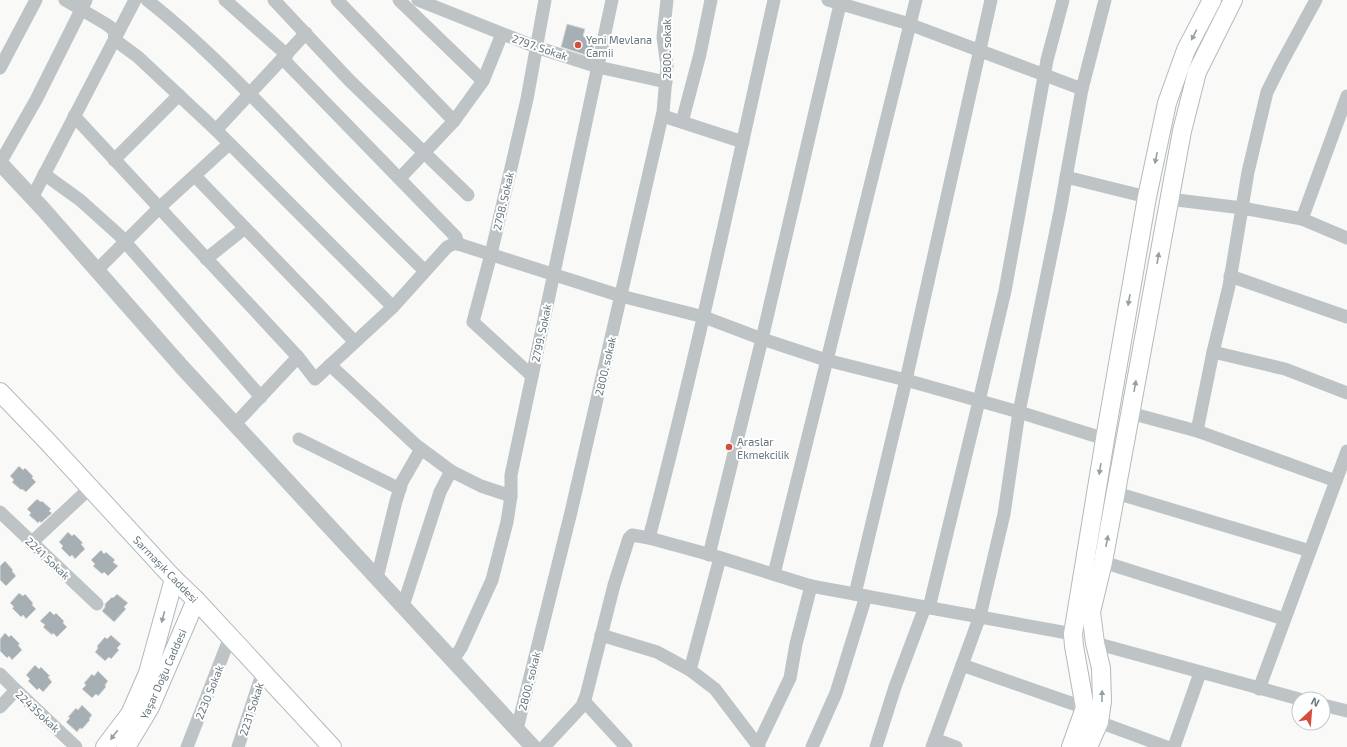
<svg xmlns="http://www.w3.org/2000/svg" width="1347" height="747" viewBox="0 0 1347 747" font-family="'Exo 2',sans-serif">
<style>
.building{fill:#a6afb3;stroke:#dbdad9}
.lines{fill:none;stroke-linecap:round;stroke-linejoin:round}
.secondary-casing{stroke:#b3b9bd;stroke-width:20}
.minor{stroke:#bec3c6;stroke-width:13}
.tertiary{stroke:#bec3c6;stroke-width:16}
.secondary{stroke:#fff;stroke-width:18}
.oneway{fill:#94a0a5}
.poi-dot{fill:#d34e3c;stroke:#fff;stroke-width:1.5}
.labels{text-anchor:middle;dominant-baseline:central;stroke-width:4;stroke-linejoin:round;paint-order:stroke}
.poi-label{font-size:11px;fill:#66777f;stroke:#fff;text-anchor:start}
.street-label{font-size:11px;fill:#66777f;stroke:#fff}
</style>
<rect width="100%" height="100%" fill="#f9f9f7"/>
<!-- building -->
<g class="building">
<polygon points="567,24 585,29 583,36 595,40 592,57 561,47"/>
<polygon points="19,466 23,470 25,468 33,476 32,478 36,482 26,492 22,489 21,490 12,482 14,480 10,476"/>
<polygon points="37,499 41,502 42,501 51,509 49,511 52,513 41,523 40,521 38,523 29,515 31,513 27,509"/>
<polygon points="68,532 72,536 74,534 83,543 81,544 85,549 75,559 72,555 70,557 61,548 63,546 59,542"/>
<polygon points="101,550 104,554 106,552 115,560 113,562 118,566 108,576 104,572 102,574 93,566 95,564 91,560"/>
<polygon points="5,561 13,570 12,571 16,576 6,586 0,580 0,566"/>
<polygon points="19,593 23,596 25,594 33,603 32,605 36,609 26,619 23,615 21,617 12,608 14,607 10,603"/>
<polygon points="117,594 128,603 124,607 126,609 114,622 102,611 105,607 105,604 112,597 113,598"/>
<polygon points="50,611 54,615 56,613 64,621 63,623 67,627 57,637 53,633 52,635 43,627 45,625 40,621"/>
<polygon points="5,633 9,637 11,635 20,644 18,645 22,650 12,660 9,656 7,658 0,651 0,639"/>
<polygon points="111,635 121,644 117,648 119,650 111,659 109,657 105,661 95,652 98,648 97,646 105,637 107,639"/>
<polygon points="35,665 39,669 41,667 50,676 48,677 52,682 43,692 39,688 37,690 28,681 30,679 26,675"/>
<polygon points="98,671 108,681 105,685 106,687 98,696 96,694 92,698 82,689 86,685 84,683 92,674 94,676"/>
<polygon points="82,705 92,715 89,719 90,720 82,729 80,728 77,732 66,722 70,718 68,717 76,708 78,710"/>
</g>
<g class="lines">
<!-- secondary casing -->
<g class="secondary-casing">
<g id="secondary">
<polyline points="0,392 48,442 174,579 196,600 332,747"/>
<polyline points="105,747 130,714 148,673 174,579"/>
<polyline points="126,747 150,707 196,600"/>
<polyline points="1071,747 1085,708 1074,646 1073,634 1105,439 1147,197 1167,103 1186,50 1212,0"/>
<polyline points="1088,747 1099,722 1102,701 1101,668 1095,643 1091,612 1103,562 1182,131 1197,72 1233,0"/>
</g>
</g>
<!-- minor -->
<g class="minor">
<polyline points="65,0 106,24 114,30 115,40 138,57 216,130 393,307"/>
<path d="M147,0C198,40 243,87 288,133C333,180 379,226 425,271"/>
<polyline points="225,0 287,55"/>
<polyline points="274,0 349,80 468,195"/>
<polyline points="337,0 454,121"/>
<polyline points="399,0 483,81"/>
<polyline points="418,0 536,47 598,67 666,82"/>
<polyline points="828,0 906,23 1082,89"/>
<polyline points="283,59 456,237 458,244"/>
<polyline points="0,68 36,0"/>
<polyline points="74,116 298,357 315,379 393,307 447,247 455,243 621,296 704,317 762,339 826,360 906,380 1019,412 1105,439"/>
<polyline points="663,116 743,142"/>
<polyline points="682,122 700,54 711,0"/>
<polyline points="216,130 306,33"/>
<polyline points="114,160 179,95"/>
<polyline points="0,163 36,100 86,0"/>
<polyline points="44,174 80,200 119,235 261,397"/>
<polyline points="195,176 355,342"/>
<polyline points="1066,177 1147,197"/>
<polyline points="400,178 454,121 483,81 502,34"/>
<polyline points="32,198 135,0"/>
<polyline points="1169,199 1242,208 1302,219 1347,238"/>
<polyline points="1302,219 1347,96"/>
<polyline points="206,259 245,228"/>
<polyline points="97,270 159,208 229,144"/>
<polyline points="1230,276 1347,317"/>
<polyline points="1213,352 1285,369 1347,393"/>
<polyline points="330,365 416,445 451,471 481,486 511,496"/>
<polyline points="532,376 473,322 491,254 527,99 545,0"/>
<polyline points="1130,413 1197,431 1336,481"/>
<polyline points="235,424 298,357"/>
<polyline points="1197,431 1213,352 1229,286 1248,172 1267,92 1281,64 1316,0"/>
<polyline points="299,439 400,489"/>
<polyline points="1116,493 1310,551"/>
<polyline points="0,512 97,604"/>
<path d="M649,538C696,360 734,180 774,0"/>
<polyline points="31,543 90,488"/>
<polyline points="709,555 762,339 841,0"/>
<polyline points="1103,562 1284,619"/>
<polyline points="774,574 916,0"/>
<polyline points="377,578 396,501 402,482 421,449"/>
<polyline points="855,594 906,380 991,0"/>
<polyline points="403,606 440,492 451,471"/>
<polyline points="929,608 979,401 1005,291 1047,60 1063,0"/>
<polyline points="601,635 657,652 690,670 715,689 759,747"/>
<polyline points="1095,643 1299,699"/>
<polyline points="453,660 461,648 492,580 507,522 511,496 511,475 612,0"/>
<polyline points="962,665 1085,708"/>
<polyline points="690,670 720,558"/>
<polyline points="0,674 16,690 76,747"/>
<polyline points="1259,689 1347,451"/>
<polyline points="584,701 626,747"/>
<polyline points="1323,705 1347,711"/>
<polyline points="0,707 16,690"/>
<polyline points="1099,722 1167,747"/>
<polyline points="517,729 571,512 663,112 667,66 663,37 667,0"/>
<polyline points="935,739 956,747"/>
<polyline points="187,747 230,637"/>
<polyline points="238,747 263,671"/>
<polyline points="544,747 582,706 586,696 614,585 629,538 632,535 649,538 715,556 811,586 925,607 1073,634"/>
<polyline points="757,747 790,678 796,644 811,586"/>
<polyline points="812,747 836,693 866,596"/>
<polyline points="876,747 895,687 925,607"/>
<polyline points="932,747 980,616 1004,514 1019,412 1060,211 1082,89 1105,0"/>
<polyline points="1174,747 1200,673"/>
</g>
<!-- tertiary -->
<polyline class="tertiary" points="0,163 43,209 181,366 533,747"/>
<!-- secondary -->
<use href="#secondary" class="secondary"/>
</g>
<!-- one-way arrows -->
<defs><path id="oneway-solid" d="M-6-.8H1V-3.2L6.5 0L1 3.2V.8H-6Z"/></defs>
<g class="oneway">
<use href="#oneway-solid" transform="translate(1194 35) rotate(117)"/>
<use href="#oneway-solid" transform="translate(1156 158) rotate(102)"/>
<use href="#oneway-solid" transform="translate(1158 258) rotate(-80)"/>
<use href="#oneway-solid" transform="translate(1129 300) rotate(100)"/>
<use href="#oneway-solid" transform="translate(1135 386) rotate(-80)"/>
<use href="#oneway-solid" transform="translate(1100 469) rotate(99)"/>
<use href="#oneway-solid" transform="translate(1107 541) rotate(-79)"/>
<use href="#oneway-solid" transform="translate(163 617) rotate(105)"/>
<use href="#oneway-solid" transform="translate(1102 696) rotate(-89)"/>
<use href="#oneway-solid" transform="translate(114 735) rotate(127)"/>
</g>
<!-- markers -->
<g class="poi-dot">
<circle cx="578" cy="45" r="4"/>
<circle cx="729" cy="447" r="4"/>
</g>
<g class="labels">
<!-- poi labels -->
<g class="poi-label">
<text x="586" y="39">Yeni Mevlana<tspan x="586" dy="13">Camii</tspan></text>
<text x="737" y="441">Araslar<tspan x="737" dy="13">Ekmekcilik</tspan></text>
</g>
<!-- street labels -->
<g class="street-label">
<text transform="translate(540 47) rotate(19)">2797. Sokak</text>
<text transform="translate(666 49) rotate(-90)">2800. sokak</text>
<text transform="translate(503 201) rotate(-77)">2798. Sokak</text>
<text transform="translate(541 333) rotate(-78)">2799. Sokak</text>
<text transform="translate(605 366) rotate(-77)">2800. sokak</text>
<text transform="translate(48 558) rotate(43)">2241 Sokak</text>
<text transform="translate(166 569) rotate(46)">Sarmaşık Caddesi</text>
<text transform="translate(163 674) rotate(-66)">Yaşar Doğu Caddesi</text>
<text transform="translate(529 681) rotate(-76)">2800. sokak</text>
<text transform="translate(209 692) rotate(-68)">2230 Sokak</text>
<text transform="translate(251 709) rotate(-72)">2231 Sokak</text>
<text transform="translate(38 711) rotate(43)">2243Sokak</text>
</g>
</g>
<!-- north arrow -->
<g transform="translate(1311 711) rotate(26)"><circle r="19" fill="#ffffff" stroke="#c2c9cc"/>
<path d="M0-3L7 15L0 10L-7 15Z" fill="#d34e3c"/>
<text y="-6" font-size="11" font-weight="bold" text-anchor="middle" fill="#66777f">N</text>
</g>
</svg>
